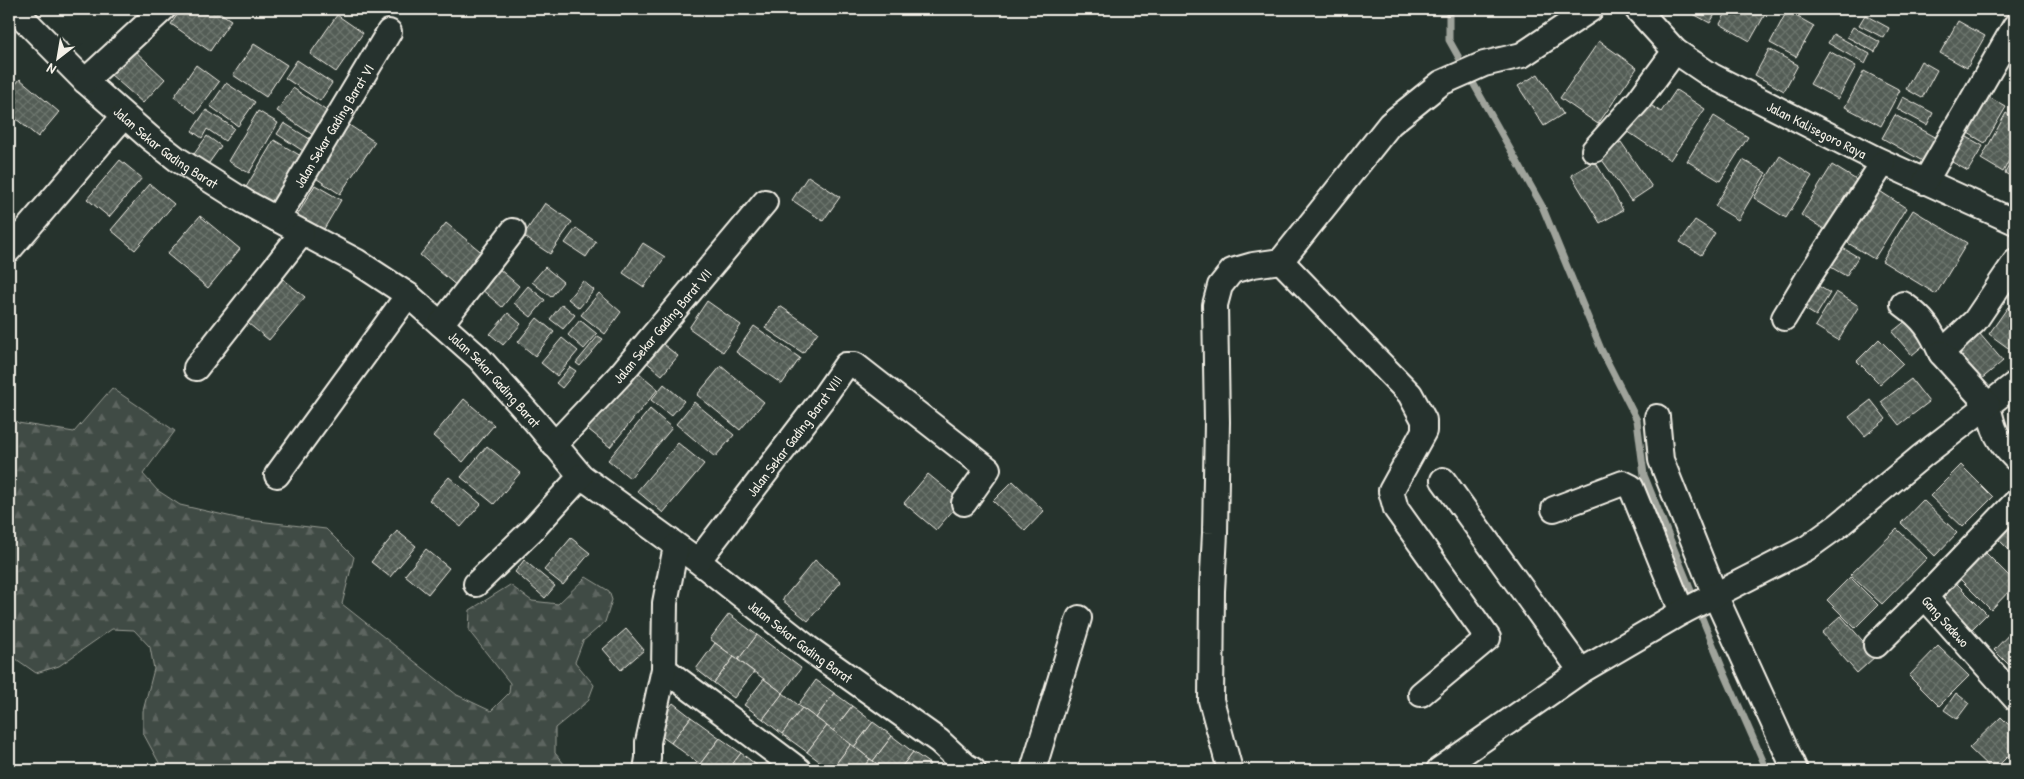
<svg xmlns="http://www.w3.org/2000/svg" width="2024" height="779" viewBox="0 0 2024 779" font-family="'Patrick Hand',sans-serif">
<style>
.forest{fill:url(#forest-firs);stroke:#9a9e96}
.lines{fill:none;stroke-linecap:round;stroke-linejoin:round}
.stream{stroke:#9fa39b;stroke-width:7}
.building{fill:url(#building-cross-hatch);stroke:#f4f1e8}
.minor-casing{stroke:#f4f1e8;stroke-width:28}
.minor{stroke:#26332d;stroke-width:24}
.labels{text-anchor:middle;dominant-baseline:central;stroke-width:4.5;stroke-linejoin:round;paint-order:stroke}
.street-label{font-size:14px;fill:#f4f1e8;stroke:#26332d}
</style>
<defs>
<pattern id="forest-firs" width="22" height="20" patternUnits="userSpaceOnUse" patternTransform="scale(1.25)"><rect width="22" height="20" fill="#414b45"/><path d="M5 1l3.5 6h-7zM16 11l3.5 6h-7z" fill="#5d6560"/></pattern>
<pattern id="building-cross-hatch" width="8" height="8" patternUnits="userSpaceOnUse" patternTransform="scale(1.25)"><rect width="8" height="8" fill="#525c55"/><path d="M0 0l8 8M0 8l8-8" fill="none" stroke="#6c746d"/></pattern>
</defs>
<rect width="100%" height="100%" fill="#26332d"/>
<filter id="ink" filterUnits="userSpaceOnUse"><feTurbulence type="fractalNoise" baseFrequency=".02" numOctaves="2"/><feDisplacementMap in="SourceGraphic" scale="10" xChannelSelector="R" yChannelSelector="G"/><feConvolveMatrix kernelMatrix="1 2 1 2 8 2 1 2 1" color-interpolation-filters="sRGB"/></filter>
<g filter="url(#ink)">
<!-- forest -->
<polygon class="forest" points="112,388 175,431 143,474 157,490 180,505 241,519 326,529 354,557 342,604 457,695 491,711 509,693 510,683 469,631 470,610 510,585 532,601 558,604 586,577 609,591 612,600 605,622 583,641 575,662 594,685 588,701 555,728 555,753 569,770 163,770 143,733 143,711 154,669 150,647 134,630 112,629 59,666 36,673 9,654 9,414 18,423 74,432"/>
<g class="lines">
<!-- stream -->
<polyline class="stream" points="1449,9 1449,40 1542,206 1601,349 1637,420 1644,475 1724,672 1767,770"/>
</g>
<!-- building -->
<g class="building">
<polygon points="181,9 214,9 231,20 210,51 171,24"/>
<polygon points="1684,9 1718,9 1710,23"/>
<polygon points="1728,9 1768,9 1750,41 1720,24"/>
<polygon points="1787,11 1814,26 1796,57 1770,43"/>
<polygon points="337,15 363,33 336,72 310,54"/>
<polygon points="1865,15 1889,28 1884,38 1859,25"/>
<polygon points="1958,21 1985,36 1967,68 1940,53"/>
<polygon points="1853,27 1880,42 1875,52 1847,37"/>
<polygon points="1833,34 1870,54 1865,64 1828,43"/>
<polygon points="1599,41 1637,68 1598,124 1560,98"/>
<polygon points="254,44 287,65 266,97 233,75"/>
<polygon points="2015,48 2015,67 2000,59"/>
<polygon points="133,49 165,79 143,103 110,74"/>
<polygon points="1769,49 1798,65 1784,91 1755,75"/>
<polygon points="1829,51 1856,66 1838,99 1810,84"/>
<polygon points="297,60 332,83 320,101 285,78"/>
<polygon points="1921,61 1937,70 1922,98 1906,89"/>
<polygon points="196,65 219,82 196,113 174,97"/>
<polygon points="1864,71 1900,90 1881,126 1845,107"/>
<polygon points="1538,74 1563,114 1544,126 1518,86"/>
<polygon points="20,79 59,112 38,137 9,113 9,92"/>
<polygon points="226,83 255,102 238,126 210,106"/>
<polygon points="293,88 331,114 316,137 277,111"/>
<polygon points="1676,90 1705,109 1670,160 1624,129 1643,100 1661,112"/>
<polygon points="1982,93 2006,107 1985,143 1961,129"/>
<polygon points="1903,97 1933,113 1927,125 1897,109"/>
<polygon points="206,110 234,128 225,141 207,129 202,138 192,131"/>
<polygon points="258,111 278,123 249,173 228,161"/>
<polygon points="2006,113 2015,118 2015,149 2003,172 1981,159"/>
<polygon points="1895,115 1939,139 1926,163 1882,138"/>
<polygon points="1714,116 1748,137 1720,181 1687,161"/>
<polygon points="343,121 375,142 340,194 308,173"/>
<polygon points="284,123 313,141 306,153 277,134"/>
<polygon points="1960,133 1983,146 1968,171 1945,158"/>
<polygon points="207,136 221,146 204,170 189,161"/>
<polygon points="274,140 301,156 268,210 242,194"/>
<polygon points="1621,142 1652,187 1631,201 1600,157"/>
<polygon points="2015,155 2015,179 2005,173"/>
<polygon points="1780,156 1812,176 1786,218 1754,198"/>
<polygon points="120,160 142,178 109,217 87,199"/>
<polygon points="1743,160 1766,173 1738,220 1715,206"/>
<polygon points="1595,161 1623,210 1600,223 1571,175"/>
<polygon points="1832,165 1863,184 1832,234 1801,215"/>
<polygon points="808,176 840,197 823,221 792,200"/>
<polygon points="150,184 174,204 135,250 111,230"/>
<polygon points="315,185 341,200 321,234 295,219"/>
<polygon points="1875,188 1906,208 1874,259 1843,240"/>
<polygon points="545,203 572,222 550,254 523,236"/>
<polygon points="1913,210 1967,243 1936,294 1882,261"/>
<polygon points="200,216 240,249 208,288 167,254"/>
<polygon points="1695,220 1715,233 1701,255 1680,242"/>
<polygon points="446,223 485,255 458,287 420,255"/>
<polygon points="576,228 596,242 586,257 565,243"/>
<polygon points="643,243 665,257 644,287 623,273"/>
<polygon points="1841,247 1858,257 1846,276 1829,266"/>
<polygon points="545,267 563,282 551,297 532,282"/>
<polygon points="498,268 519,286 502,307 481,289"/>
<polygon points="276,273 305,297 269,340 239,316"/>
<polygon points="583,281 594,290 579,308 568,299"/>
<polygon points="1810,281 1830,293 1816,316 1797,304"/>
<polygon points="528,286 545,300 531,317 514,303"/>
<polygon points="1836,292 1859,306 1838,340 1815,326"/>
<polygon points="599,293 621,312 605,334 581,315"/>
<polygon points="707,301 741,325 723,352 689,328"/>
<polygon points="562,304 575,315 563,329 550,319"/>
<polygon points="780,306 818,332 803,353 765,328"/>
<polygon points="2008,307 2015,312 2015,353 1989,334"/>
<polygon points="508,313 521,324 503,345 490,334"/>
<polygon points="1912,316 1931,339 1912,355 1892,332"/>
<polygon points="537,318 554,332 535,356 518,342"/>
<polygon points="580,320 597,334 584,349 568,335"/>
<polygon points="754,326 800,358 782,384 736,352"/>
<polygon points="1979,333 2003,361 1973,386 1949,358"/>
<polygon points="598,336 603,339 580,366 576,363"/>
<polygon points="654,337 678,356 662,375 639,356"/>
<polygon points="562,338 578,351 557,376 541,363"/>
<polygon points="1879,339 1903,363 1880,384 1857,361"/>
<polygon points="721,366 764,402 740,430 697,395"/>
<polygon points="570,367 576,371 562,388 556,383"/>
<polygon points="632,367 658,389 610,447 583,425"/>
<polygon points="1911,379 1929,402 1899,425 1881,402"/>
<polygon points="664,384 684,401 671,416 651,400"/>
<polygon points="464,399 494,425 463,462 433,436"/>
<polygon points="1871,400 1886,419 1865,436 1849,417"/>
<polygon points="694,402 734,435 715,457 676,424"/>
<polygon points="650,409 672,428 630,478 608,460"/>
<polygon points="678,443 704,464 663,513 637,491"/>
<polygon points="487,446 520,473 494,504 461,477"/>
<polygon points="1961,465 1993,497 1963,527 1930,496"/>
<polygon points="928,474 961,501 936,530 904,503"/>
<polygon points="449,477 481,504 461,527 429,500"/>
<polygon points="1013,481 1044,511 1025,531 993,501"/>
<polygon points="1923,500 1957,533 1935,556 1901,523"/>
<polygon points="2015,517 2015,556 1996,537"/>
<polygon points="1897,529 1927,558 1882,604 1850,575"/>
<polygon points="397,531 416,546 390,577 371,562"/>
<polygon points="571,538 590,553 563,585 544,570"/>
<polygon points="426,549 449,568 428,594 405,575"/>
<polygon points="1984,551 2015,582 2015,585 1991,610 1958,577"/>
<polygon points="524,560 555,586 545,598 515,572"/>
<polygon points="815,560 841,582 808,621 782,600"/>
<polygon points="1850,577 1878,605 1855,628 1827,600"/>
<polygon points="1953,580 1987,614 1972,629 1938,595"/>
<polygon points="729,614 757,635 738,660 710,639"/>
<polygon points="1841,616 1876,656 1857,673 1822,633"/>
<polygon points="2015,628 2015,671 1994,650"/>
<polygon points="626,629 644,650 621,670 603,649"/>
<polygon points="757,635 801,668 783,693 738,660"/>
<polygon points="715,643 734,657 714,683 696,669"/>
<polygon points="1938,646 1969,676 1939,706 1909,676"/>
<polygon points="734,657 754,672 734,698 714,683"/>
<polygon points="764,679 783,693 763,719 744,705"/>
<polygon points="816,680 834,693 816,718 798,705"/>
<polygon points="783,693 802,708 782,734 763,719"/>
<polygon points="834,693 852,706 833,731 816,718"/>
<polygon points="1956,693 1969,703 1957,719 1944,710"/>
<polygon points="673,703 691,717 671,743 653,730"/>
<polygon points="852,706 873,722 854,747 833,731"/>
<polygon points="802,708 827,726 807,752 782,734"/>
<polygon points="691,717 720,738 700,764 671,743"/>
<polygon points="2001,717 2015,731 2015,749 1994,770 1992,770 1969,748"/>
<polygon points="873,722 892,736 873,761 854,747"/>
<polygon points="827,726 851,744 831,770 807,752"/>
<polygon points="892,736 913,752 899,770 886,770 873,761"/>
<polygon points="720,738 741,753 728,770 708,770 700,764"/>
<polygon points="851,744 870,759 861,770 831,770"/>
<polygon points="913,752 930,764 926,770 899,770"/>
<polygon points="741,753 763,770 728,770"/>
<polygon points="870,759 873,761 886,770 861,770"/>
</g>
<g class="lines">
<!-- minor casing -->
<g class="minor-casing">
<g id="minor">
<path id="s1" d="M14,9L85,81L150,138L177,159L245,202L356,261L408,295L479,358L535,421L581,476L698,561L808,648L939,741L966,766L973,770"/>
<path id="s2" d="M1637,9L1675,51L1712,76L1876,159L2015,222"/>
<polyline points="85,81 163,9"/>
<polyline points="1594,150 1639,100 1675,51"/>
<polyline points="1925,182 2015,26"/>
<path id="s3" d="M277,219L389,32"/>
<polyline points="9,250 124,116"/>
<polyline points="1281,261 1410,394 1424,420 1424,431 1391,491 1396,509 1488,638 1421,694"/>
<path d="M1903,304C1924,319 1931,330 1941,353L1975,321L2015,262"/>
<polyline points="1784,318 1810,275 1883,163"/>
<polyline points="441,324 513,231"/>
<polyline points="196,368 302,233"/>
<path d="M2015,384L1988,405C1993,430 1997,440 2015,458"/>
<polyline points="1657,417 1661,460 1715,595 1795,770"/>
<path id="s4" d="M554,445L620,375L765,202"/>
<polyline points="277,475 408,295"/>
<polyline points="1443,480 1581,671"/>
<path id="s5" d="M2015,503L1925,597L2015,698"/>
<polyline points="1554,509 1623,483 1631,487 1682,612"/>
<path id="s6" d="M698,561L823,398L846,365H855L988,469L964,503"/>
<polyline points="476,584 532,530 581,476"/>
<polyline points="1876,645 1925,597"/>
<polyline points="664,669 799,770"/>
<polyline points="646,770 648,758 648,742 664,669 665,603 676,546"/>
<polyline points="1033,770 1079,618"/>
<polyline points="1230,770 1211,700 1212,591 1215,533 1217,422 1215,305 1220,286 1232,271 1253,265 1281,261 1390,124 1441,83 1484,64 1522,55 1591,9"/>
<polyline points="1439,770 1581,671 1682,612 1807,548 1839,525 1922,456 1988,405 1941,353"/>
</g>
</g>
<!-- minor -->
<use href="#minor" class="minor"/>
</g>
</g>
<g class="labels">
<!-- street labels -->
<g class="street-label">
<text stroke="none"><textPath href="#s3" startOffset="109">Jalan Sekar Gading Barat VI</textPath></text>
<text stroke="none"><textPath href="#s2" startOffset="219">Jalan Kalisegoro Raya</textPath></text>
<text stroke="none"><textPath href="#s1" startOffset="206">Jalan Sekar Gading Barat</textPath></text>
<text stroke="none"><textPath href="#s4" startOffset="161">Jalan Sekar Gading Barat VII</textPath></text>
<text stroke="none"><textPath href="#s1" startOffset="611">Jalan Sekar Gading Barat</textPath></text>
<text stroke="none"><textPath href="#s6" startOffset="158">Jalan Sekar Gading Barat VIII</textPath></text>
<text stroke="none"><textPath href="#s5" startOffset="162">Gang Sadewo</textPath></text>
<text stroke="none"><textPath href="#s1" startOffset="1016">Jalan Sekar Gading Barat</textPath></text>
</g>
</g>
<!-- margin -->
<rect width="2024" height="779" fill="none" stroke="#26332d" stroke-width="30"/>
<rect x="15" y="15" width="1994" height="749" fill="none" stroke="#f4f1e8" stroke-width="2" filter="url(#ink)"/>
<!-- north arrow -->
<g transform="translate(58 58) rotate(211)" stroke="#26332d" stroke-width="4" paint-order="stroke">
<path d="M0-4L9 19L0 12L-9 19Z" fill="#f4f1e8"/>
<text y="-8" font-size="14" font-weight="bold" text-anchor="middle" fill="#f4f1e8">N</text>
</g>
</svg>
